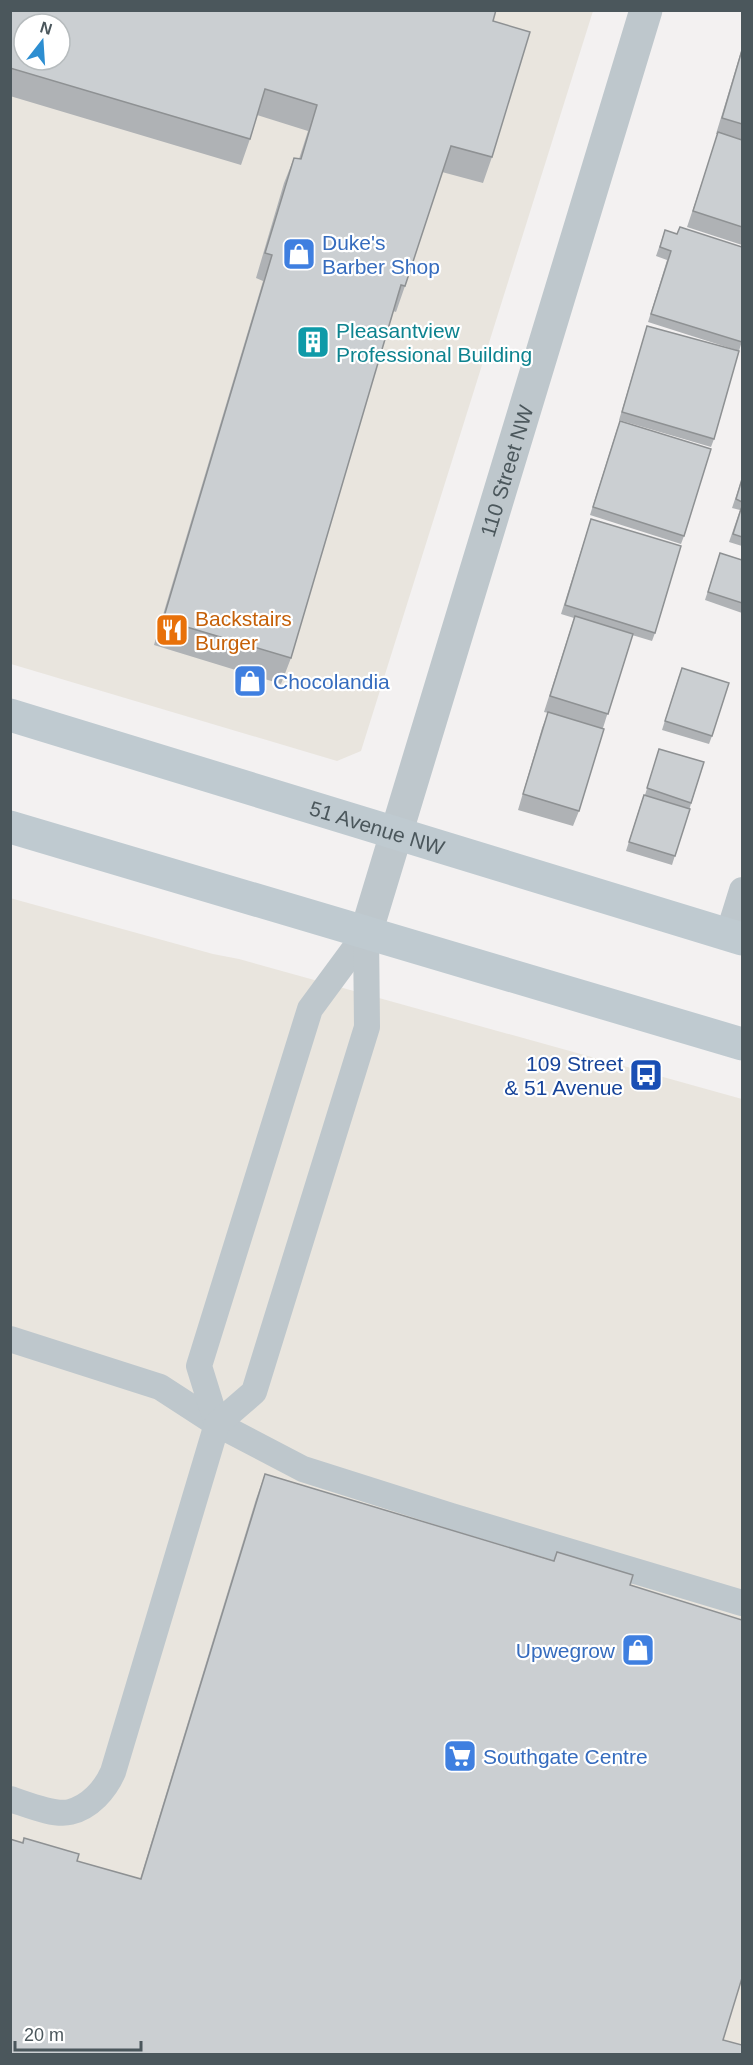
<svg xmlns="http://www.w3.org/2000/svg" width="753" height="2065" viewBox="0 0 753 2065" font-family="Arial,sans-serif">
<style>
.commercial{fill:#e9e5de;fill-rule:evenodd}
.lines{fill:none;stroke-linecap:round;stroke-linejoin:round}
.lane{stroke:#bec7cc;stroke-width:26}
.street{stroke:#bec7cc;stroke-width:33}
.secondary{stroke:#bfcad0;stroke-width:33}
.wall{fill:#afb2b5}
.building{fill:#cbcfd2;stroke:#8e9193;stroke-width:1.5;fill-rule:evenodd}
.labels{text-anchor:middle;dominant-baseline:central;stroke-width:4.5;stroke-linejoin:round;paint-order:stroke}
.shop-label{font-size:21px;fill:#366cbe;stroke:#fff;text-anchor:start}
.culture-label{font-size:21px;fill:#0d838f;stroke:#fff;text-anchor:start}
.street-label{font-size:21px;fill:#4b575c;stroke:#fff}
.food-label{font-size:21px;fill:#c56008;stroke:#fff;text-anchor:start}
.transit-label{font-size:21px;fill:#164399;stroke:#fff;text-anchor:end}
</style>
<rect width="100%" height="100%" fill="#f3f1f1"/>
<!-- commercial -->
<g class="commercial">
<path d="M10,11H593L361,751L337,761L11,664ZM24,24H60V60H24Z"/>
<polygon points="10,898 213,954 239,959 742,1099 742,2054 11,2054"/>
</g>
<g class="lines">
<!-- lane -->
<g class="lane">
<polyline points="728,935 742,890"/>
<polyline points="10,1339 160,1387 217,1424 303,1469 451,1516 742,1603"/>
<polyline points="217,1424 199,1366 310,1009 366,933"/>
<path d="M10,1799C26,1804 54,1816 70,1812C90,1807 105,1790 113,1772L217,1424L254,1392L367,1027L366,933"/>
</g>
<!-- street -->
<path class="street" id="s1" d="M366,933L646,10"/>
<!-- secondary -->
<g class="secondary">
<path id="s2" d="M10,715L742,939"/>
<polyline points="10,827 742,1044"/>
</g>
</g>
<!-- wall -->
<g class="wall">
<polygon points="10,10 493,21 492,157 483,183 442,172 405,286 396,312 393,311 291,658 281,684 154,645 263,281 256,278 284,183 294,158 299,159 308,131 257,115 250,139 241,165 10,96"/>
<polygon points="742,48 742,245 687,227 718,134 716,134"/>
<polygon points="665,230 742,341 739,351 648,322 667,260 656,256"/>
<polygon points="647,326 714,439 711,447 619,420"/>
<polygon points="617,429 684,536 681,544 590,515"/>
<polygon points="742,478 742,546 729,542 740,510 732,508"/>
<polygon points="591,519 655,633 652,641 632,635 603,728 579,811 573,826 518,810 542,728 548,713 544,712 574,618 561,614"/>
<polygon points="720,553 742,560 742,613 705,600"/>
<polygon points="679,676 712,736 709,744 662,730"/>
<polygon points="659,749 704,762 672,865 626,851 641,803 644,795 645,795"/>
<polygon points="265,1474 554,1561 557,1552 633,1575 10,2055 22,1843 24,1838 77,1861 140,1879 256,1499"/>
</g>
<!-- building -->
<g class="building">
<path d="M10,10H496L493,21L530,32L492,157L451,146L405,286L401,285L291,658L163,620L272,255L265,253L294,158L301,159L317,105L265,89L250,139L10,68ZM24,24H60V60H24Z"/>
<polygon points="742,50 742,124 722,118"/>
<polygon points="718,132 742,140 742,227 693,211"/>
<polygon points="680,227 742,247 742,342 651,314 671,251 660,247 665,230 677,234"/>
<polygon points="647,326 739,351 714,439 622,412"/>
<polygon points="620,421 711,449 684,536 593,507"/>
<polygon points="742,479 742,502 736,499"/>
<polygon points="741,509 742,510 742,537 733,534"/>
<polygon points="591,519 681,546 655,633 565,605"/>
<polygon points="720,553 742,560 742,603 708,592"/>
<polygon points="575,616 633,634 608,714 550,696"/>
<polygon points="682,668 729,683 712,736 665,721"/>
<polygon points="548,712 604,729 579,811 523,794"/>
<polygon points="659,749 704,762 691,803 647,788"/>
<polygon points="644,795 690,809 675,856 629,842"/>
<polygon points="265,1474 554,1561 557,1552 633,1575 630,1585 742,1620 742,1978 723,2040 742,2045 742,2055 10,2055 10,1839 23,1843 24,1838 79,1854 77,1861 141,1879"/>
</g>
<!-- icons -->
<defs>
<g id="shop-square" transform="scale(1.725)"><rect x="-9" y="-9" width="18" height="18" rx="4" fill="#3f7fe0" stroke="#fff"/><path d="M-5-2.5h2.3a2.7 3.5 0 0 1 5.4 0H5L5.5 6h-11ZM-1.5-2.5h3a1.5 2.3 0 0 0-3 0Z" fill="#fff"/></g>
<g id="building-square" transform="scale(1.725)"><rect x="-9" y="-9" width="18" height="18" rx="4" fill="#0f9aa8" stroke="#fff"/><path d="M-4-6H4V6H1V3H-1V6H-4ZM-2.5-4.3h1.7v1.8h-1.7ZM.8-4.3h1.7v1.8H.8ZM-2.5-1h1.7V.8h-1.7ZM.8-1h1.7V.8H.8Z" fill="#fff"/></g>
<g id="restaurant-square" transform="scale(1.725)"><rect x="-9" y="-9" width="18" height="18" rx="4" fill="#e8710a" stroke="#fff"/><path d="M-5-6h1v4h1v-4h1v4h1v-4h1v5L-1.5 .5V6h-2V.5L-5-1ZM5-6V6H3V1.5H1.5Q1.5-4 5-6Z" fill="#fff"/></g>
<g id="bus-square" transform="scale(1.725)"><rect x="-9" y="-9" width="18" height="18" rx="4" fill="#1a4fb4" stroke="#fff"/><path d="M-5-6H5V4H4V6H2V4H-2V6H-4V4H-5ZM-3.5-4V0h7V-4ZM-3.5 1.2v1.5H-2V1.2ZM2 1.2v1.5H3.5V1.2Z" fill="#fff"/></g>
<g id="supermarket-square" transform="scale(1.725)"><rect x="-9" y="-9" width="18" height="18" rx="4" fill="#3f7fe0" stroke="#fff"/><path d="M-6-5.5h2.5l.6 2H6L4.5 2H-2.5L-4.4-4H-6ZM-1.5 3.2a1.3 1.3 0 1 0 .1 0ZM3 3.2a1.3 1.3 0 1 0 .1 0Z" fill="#fff"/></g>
</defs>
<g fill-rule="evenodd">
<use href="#shop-square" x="299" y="254"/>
<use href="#building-square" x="313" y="342"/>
<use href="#restaurant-square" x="172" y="630"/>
<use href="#shop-square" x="250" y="681"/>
<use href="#bus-square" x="646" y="1075"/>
<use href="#shop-square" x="638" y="1650"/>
<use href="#supermarket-square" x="460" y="1756"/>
</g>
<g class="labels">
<!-- shop labels -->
<g class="shop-label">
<text x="322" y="242">Duke's<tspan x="322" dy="24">Barber Shop</tspan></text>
<text x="273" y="681">Chocolandia</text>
<text x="615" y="1650" text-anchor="end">Upwegrow</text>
<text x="483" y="1756">Southgate Centre</text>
</g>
<!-- culture labels -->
<g class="culture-label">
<text x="336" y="330">Pleasantview<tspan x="336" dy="24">Professional Building</tspan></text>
</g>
<!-- street labels -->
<g class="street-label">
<text stroke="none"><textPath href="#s1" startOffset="483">110 Street NW</textPath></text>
<text stroke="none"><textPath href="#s2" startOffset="384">51 Avenue NW</textPath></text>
</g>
<!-- food labels -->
<g class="food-label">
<text x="195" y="618">Backstairs<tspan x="195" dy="24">Burger</tspan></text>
</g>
<!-- transit labels -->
<g class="transit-label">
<text x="623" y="1063">109 Street<tspan x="623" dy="24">&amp; 51 Avenue</tspan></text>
</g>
</g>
<!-- border -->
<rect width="753" height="2065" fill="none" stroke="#4b575c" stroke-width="24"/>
<!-- north arrow -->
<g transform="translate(42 42) rotate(17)"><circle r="28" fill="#ffffff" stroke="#b7bcbe" stroke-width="1.5"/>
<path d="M0-4.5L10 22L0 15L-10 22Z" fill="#2d8ed1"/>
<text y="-9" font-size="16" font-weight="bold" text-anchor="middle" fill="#4b575c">N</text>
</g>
<!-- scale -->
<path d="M15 2041v9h126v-9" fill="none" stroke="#4b575c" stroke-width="3"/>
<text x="24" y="2041" font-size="18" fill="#4b575c" stroke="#ffffff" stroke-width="4.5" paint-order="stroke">20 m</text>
</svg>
